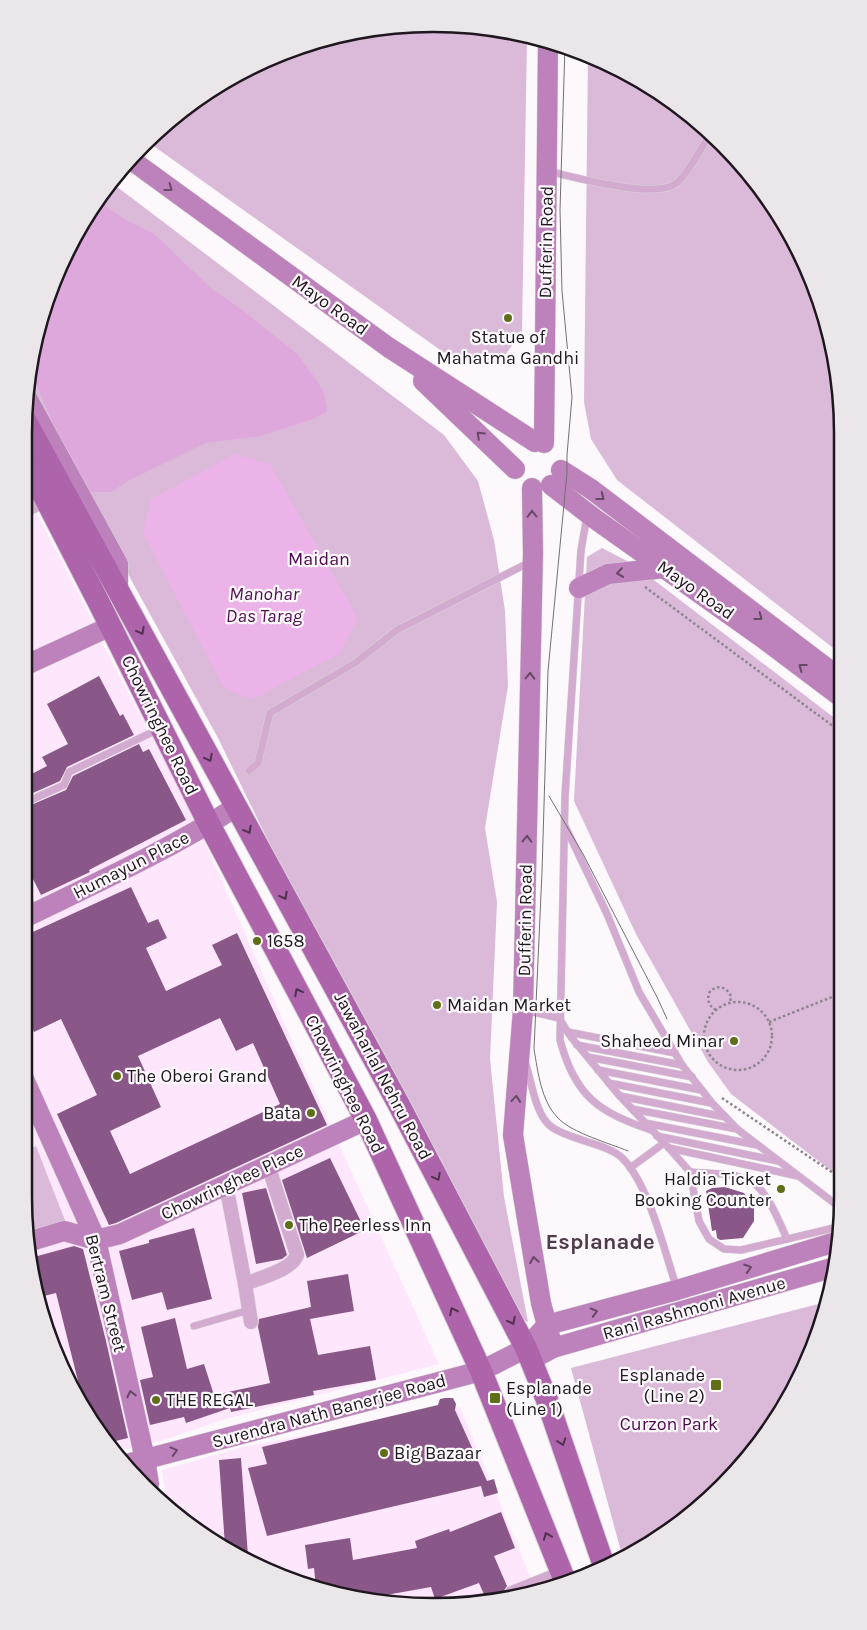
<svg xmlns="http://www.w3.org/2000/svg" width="867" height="1630" viewBox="0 0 867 1630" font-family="Karla,sans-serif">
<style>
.built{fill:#fee7fc}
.green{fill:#dbb9d9}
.forest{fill:#dfa8dc}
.water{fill:#ebb3e8}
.building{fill:#8a5888;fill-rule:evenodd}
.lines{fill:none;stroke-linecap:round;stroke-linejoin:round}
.lane-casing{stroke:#d8d4d8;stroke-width:8}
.street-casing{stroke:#d8d4d8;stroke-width:15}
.secondary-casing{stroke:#d8d4d8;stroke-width:21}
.primary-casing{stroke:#d8d4d8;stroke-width:24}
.path{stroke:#8c868c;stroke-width:2.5;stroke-dasharray:2.5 2.5;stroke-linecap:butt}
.lane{stroke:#d3aad0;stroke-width:7}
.street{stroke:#d3aad0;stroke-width:14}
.secondary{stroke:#bd82bb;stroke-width:20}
.primary{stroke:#ad64ab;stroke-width:22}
.tram{stroke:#746f74;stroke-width:1}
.oneway{stroke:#664765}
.oneway2{stroke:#50324f}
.poi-dot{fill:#606e18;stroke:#fcf8fc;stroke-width:2}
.labels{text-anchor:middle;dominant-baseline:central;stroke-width:4.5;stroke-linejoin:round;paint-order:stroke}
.street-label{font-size:18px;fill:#1e171e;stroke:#fcf8fc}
.poi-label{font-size:18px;fill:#1e171e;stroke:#fcf8fc;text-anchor:start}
.park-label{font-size:18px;fill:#4c0a4c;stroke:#fcf8fc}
.water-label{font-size:19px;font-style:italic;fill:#500e4f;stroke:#fcf8fc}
.district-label{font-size:22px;font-weight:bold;fill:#4e3c4d;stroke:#fcf8fc}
.rim{fill:none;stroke:#1e171e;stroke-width:2.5}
</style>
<rect width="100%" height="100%" fill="#fcf8fc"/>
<!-- built -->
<g class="built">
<polygon points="25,490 96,627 24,659"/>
<polygon points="100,639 193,815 297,1052 439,1364 225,1419 161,1441 115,1452 109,1446 46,1328 24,1196 24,673"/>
<polygon points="460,1407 535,1588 461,1605 328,1592 206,1537 166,1500 162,1470 242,1447"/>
</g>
<!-- green -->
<g class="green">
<polygon points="406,25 487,27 527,37 522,331 501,361 476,365 443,352 148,142 184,109 252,66 327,38"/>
<polygon points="588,56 638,79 704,126 774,206 821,302 840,380 841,654 617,480 591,439 584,402"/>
<polygon points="112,183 444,435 478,481 494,540 505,611 508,686 485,828 497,902 490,1059 504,1197 528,1322 497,1309 218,738 27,390 38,327 79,229"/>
<polygon points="602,548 633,564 841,723 842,1179 731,1094 708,1062 636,934 574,801 587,557"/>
<polygon points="36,1146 66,1223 30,1231 24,1196 24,1151"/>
<polygon points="830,1301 788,1401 704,1504 622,1555 571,1368"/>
</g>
<!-- forest -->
<polygon class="forest" points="99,201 124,219 154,234 211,288 241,309 296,353 316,379 324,393 327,411 313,419 261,436 206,443 128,481 111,492 81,492 31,371 38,327 79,229"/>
<!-- water -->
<polygon class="water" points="235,454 270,464 358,618 340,653 252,700 223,687 143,533 151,499"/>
<!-- building -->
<g class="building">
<polygon points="99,676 120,716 123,714 134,735 67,767 60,781 24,797 24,778 47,766 42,757 68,744 47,704"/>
<polygon points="139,744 143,752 149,749 186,820 89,870 90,872 41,895 24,861 24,808 66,790 73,776"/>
<path d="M131,887L148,923L158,919L167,938L146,948L166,991L222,965L212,945L237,933L327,1125L116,1223L109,1225L57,1114L97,1095L61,1019L34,1032L24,1010V936ZM220,1018L236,1051L253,1043L280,1104L130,1174L110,1131L161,1107L138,1056Z"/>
<polygon points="330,1158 365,1230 307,1258 282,1180"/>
<polygon points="725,1187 744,1193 754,1206 754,1221 743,1238 720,1240 717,1238 716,1230 712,1231 706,1191 712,1188"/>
<polygon points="266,1188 287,1255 282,1259 256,1264 242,1193"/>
<polygon points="194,1228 212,1299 167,1310 162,1292 132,1300 119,1251 149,1243 149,1240"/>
<polygon points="74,1246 83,1249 106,1341 128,1438 107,1443 82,1397 56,1293 40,1297 34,1257"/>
<polygon points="348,1274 354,1311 310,1319 318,1355 370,1346 376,1380 313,1391 314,1395 231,1412 230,1408 186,1423 184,1417 150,1425 140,1380 153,1377 141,1327 175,1318 187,1369 204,1364 214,1395 270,1383 258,1327 259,1319 311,1307 307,1281"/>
<polygon points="445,1398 453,1398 456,1404 455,1410 487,1481 494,1479 498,1493 484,1497 481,1486 267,1536 248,1468 267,1464 262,1447 438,1405 440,1399"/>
<polygon points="241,1458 248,1556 225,1546 219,1460"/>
<polygon points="501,1512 515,1548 494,1556 507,1586 503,1592 486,1599 479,1583 435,1599 431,1587 375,1597 328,1592 316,1587 314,1568 308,1569 305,1545 350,1538 353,1560 417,1548 415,1541 449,1529 450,1532"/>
</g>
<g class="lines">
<!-- lane casing -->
<g class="lane-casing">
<g id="lane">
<path d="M547,171C574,177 658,201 678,182C690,170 699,152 708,137L713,136"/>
<path d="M587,516L581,550L565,796L560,1040C575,1096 598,1112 651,1130"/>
<polyline points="249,771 258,763 270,713 355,663 397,630 530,562"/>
<polyline points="24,803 64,785 69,772 159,729"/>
<polyline points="565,826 607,914 639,992 682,1065 712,1103 737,1129 842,1209"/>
<polyline points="24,889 35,912"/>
<polyline points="524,1010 559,1018 571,1037 618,1094 669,1148 690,1172 699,1221 709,1239 724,1249 741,1250 842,1226"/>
<polyline points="568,1032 675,1053"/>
<polyline points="577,1045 682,1065"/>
<polyline points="588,1057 692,1077"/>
<path d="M525,1062C532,1081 535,1117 553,1128C562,1134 574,1137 585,1141C597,1145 610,1148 620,1156C648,1180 665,1253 677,1289"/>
<polyline points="598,1070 701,1090"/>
<polyline points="609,1083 711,1103"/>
<polyline points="620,1096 725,1117"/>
<polyline points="632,1109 737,1129"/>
<polyline points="645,1123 757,1145"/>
<polyline points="657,1136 778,1161"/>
<polyline points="669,1148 798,1176"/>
<polyline points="630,1168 664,1143"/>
<path d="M690,1172C710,1174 734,1172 752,1182C767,1191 780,1223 787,1239"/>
<polyline points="194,1326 249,1310"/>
</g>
</g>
<!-- street casing -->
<g class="street-casing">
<g id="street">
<polyline points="25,510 38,504"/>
<path d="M226,1185L245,1284C259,1278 292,1270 297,1255L268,1165"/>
<polyline points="245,1284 251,1322"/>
<polyline points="512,1593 562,1573"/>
</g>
</g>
<!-- secondary casing -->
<g class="secondary-casing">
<g id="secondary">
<polyline points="130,159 388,347 535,442"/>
<polyline points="423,381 515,469"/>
<polyline points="26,396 118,564 118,588"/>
<polyline points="544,443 548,42"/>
<polyline points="561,470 591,489 841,679"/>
<polyline points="551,485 595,519 764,639 841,697"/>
<polyline points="532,488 533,553 523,1010 513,1135 541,1303 553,1348"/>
<polyline points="579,588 608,574 665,568"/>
<polyline points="24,666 111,626"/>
<path d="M24,918C96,883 169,850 236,807"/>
<polyline points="24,1079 96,1240 145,1459 149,1484"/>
<polyline points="31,1241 64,1231 96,1240 120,1234 366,1120"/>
<polyline points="540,1355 553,1348 835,1267"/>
<polyline points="127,1464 481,1371 526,1348 547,1325 677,1290 839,1241"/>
</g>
</g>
<!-- primary casing -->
<g class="primary-casing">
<g id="primary">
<polyline points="25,420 398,1103 526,1348 547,1400 604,1566"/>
<polyline points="25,459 98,601 209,824 366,1120 481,1371 565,1581"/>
</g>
</g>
<!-- path -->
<g class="path">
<polyline points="645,587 841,732"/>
<circle cx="738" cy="1036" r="34"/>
<path d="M716,1010C709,1006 707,1001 709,993C716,984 726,986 731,996L730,1003"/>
<polyline points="769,1022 842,993"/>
<polyline points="722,1098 842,1179"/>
</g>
<!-- lane -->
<use href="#lane" class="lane"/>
<!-- street -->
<use href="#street" class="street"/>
<!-- secondary -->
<use href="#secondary" class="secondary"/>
<!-- primary -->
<use href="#primary" class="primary"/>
<!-- tram -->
<g class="tram">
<path d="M565,45L560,210L562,291L572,397L567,455V473L548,671L542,872L534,1049C538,1072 541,1101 558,1118C572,1133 609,1143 628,1151"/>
<polyline points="549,796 583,854 657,997 667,1019"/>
</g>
</g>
<!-- one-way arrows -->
<defs><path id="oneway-chevron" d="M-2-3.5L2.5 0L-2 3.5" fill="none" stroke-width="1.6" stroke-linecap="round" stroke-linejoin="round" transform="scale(1.25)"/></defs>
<g class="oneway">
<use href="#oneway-chevron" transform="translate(169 188) rotate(36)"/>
<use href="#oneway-chevron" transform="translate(480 435) rotate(-136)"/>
<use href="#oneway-chevron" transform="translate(601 497) rotate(38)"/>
<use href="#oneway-chevron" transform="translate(532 514) rotate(-91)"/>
<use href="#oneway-chevron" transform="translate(620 573) rotate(172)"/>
<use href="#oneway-chevron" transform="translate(759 617) rotate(37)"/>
<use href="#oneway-chevron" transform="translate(802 667) rotate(-143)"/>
<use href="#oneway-chevron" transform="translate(530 676) rotate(-89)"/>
<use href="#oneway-chevron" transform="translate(527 839) rotate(-89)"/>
<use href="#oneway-chevron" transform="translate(516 1099) rotate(-85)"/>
<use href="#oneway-chevron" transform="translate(534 1260) rotate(-100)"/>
<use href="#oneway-chevron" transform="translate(748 1268) rotate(-17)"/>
<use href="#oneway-chevron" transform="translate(594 1312) rotate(-15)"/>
<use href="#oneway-chevron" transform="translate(131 1394) rotate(-103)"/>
<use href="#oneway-chevron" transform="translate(174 1451) rotate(-15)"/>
</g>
<g class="oneway2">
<use href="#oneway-chevron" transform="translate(141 631) rotate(62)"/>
<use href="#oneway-chevron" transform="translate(209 758) rotate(62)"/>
<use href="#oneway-chevron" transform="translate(248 830) rotate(61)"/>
<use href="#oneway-chevron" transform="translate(284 896) rotate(61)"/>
<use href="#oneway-chevron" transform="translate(298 992) rotate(-118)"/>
<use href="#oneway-chevron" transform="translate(437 1177) rotate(62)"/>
<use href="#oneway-chevron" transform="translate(453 1311) rotate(-115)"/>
<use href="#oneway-chevron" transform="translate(512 1321) rotate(62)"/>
<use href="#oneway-chevron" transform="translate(562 1442) rotate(71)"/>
<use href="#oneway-chevron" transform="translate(547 1536) rotate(-112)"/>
</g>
<!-- markers -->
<g class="poi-dot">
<circle cx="508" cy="318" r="5"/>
<circle cx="257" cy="941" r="5"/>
<circle cx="437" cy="1005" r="5"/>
<circle cx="734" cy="1041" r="5"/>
<circle cx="117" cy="1076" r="5"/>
<circle cx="311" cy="1113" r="5"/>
<circle cx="781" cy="1189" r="5"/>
<circle cx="289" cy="1225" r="5"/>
<rect x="710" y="1379" width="12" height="12" rx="2.5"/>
<rect x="489" y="1392" width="12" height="12" rx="2.5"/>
<circle cx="156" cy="1400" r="5"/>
<circle cx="384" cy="1453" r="5"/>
</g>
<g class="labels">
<!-- street labels -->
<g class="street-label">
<text transform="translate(546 242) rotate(-89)">Dufferin Road</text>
<text transform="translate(330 305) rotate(36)">Mayo Road</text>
<text transform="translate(696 590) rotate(35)">Mayo Road</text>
<text transform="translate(160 725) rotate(64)">Chowringhee Road</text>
<text transform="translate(131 865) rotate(-27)">Humayun Place</text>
<text transform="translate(525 920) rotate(-89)">Dufferin Road</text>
<text transform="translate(383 1076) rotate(62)">Jawaharlal Nehru Road</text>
<text transform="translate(345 1084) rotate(63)">Chowringhee Road</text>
<text transform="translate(232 1182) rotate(-25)">Chowringhee Place</text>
<text transform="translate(106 1293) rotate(76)">Bertram Street</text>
<text transform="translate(694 1308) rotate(-16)">Rani Rashmoni Avenue</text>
<text transform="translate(329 1411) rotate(-15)">Surendra Nath Banerjee Road</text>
</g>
<!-- poi labels -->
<g class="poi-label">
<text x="508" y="337" text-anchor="middle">Statue of<tspan x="508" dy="21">Mahatma Gandhi</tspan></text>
<text x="267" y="941">1658</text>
<text x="447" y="1005">Maidan Market</text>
<text x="724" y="1041" text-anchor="end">Shaheed Minar</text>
<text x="127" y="1076">The Oberoi Grand</text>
<text x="301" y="1113" text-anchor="end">Bata</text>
<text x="771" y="1179" text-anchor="end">Haldia Ticket<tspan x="771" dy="21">Booking Counter</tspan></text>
<text x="299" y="1225">The Peerless Inn</text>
<text x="705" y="1375" text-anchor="end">Esplanade<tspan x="705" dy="21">(Line 2)</tspan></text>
<text x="506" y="1388">Esplanade<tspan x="506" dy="21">(Line 1)</tspan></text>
<text x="166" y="1400">THE REGAL</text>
<text x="394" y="1453">Big Bazaar</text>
</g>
<!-- park labels -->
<g class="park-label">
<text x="319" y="559">Maidan</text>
<text x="669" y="1424">Curzon Park</text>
</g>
<!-- water labels -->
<g class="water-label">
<text x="264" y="594">Manohar<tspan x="264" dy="22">Das Tarag</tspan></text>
</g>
<!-- district labels -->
<g class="district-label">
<text x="600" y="1242">Esplanade</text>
</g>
</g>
<!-- crop -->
<path d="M0 0H867V1630H0ZM433 32H433A401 401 0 0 1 834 433V1197A401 401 0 0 1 433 1598H433A401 401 0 0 1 32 1197V433A401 401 0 0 1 433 32Z" fill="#eae6ea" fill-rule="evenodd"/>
<path class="rim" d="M433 32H433A401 401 0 0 1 834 433V1197A401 401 0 0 1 433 1598H433A401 401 0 0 1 32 1197V433A401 401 0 0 1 433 32Z"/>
</svg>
